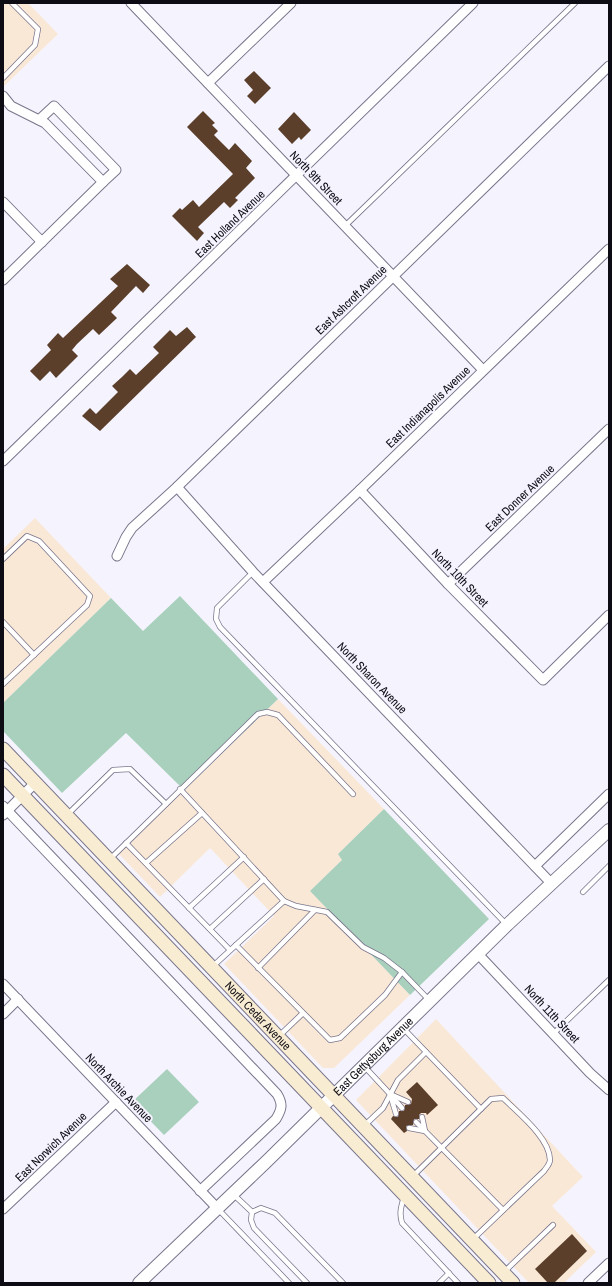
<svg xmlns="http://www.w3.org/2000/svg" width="612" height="1286" viewBox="0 0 612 1286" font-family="'Archivo Narrow',sans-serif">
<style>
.commercial{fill:#fae8d7}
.green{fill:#a9d0bd}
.building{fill:#5b3f2b}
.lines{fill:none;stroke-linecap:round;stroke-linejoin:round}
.service-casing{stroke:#79758b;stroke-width:6}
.minor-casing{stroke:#79758b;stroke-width:11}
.tertiary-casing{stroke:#79758b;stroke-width:14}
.secondary-casing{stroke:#79758b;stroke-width:15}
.service{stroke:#fff;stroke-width:4.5}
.minor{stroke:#fff;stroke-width:9}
.tertiary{stroke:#fff;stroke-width:12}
.secondary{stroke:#f8ecd2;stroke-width:13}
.labels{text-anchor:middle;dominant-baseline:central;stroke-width:4;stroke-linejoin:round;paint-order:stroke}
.street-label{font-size:12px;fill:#0d0b13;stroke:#f5f4fe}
</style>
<rect width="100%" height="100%" fill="#f5f4fe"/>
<!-- commercial -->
<g class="commercial">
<polygon points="3,3 28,3 58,34 3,87"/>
<polygon points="35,518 111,598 3,703 3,549"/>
<polygon points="278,699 384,809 338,854 343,859 310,891 410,995 334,1068 323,1068 224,964 274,916 210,848 160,897 119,854"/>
<polygon points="436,1019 583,1177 552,1206 596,1252 564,1283 529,1283 356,1100"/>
</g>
<!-- green -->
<g class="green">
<polygon points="180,596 278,699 184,790 126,733 62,793 3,731 3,703 111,598 143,631"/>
<polygon points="384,809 489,919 410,995 310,891 342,860 338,854"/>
<polygon points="167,1069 199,1102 164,1135 132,1102"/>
</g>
<!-- building -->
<g class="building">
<polygon points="254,71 271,88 255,104 247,96 253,90 244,80"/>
<polygon points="203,111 215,123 212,125 218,131 214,135 229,150 235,143 252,161 246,168 255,178 235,198 238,200 230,208 224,202 198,227 204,233 197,241 172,216 180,208 182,210 193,200 199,207 233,174 187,127"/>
<polygon points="294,112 311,130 301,140 299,137 292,144 278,129"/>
<polygon points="127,264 150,285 143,293 136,286 111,312 117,318 99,335 93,329 77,344 72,350 78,356 56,378 50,371 40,381 30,371 51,350 47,345 58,333 63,338 118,286 110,279"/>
<polygon points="187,327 196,337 100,431 82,416 90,408 96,414 118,392 112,386 122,377 130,369 136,375 159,353 153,347 170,330 176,336"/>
<polygon points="417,1082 438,1105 427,1115 426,1113 421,1113 419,1115 419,1119 414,1119 413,1125 406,1126 407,1131 404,1133 391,1119 393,1116 398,1117 399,1111 404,1111 405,1105 411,1104 412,1099 406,1092"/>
<polygon points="572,1234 587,1251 554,1283 548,1283 535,1269"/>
</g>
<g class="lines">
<!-- service casing -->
<g class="service-casing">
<g id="service">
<polyline points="3,78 35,45 38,29 12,3"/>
<polyline points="346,225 575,3"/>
<polyline points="3,559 27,536 39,541 90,596 87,605 3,684"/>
<polyline points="253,572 217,608 216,619 220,627 507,925"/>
<polyline points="3,622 34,655"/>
<polyline points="180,789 284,901 296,906 327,912 363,947 384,958 402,972 430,1001"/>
<polyline points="67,815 113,770 130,769 166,804"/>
<polyline points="126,843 230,950"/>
<polyline points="110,859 258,714 267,712 278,715 353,794"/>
<polyline points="146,863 202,813"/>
<polyline points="583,892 609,866"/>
<polyline points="189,908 244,857"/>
<polyline points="210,929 264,879"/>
<polyline points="236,945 330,1040 340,1038 385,995 402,972"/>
<polyline points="212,967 284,901"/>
<polyline points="258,968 315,910"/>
<polyline points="403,1028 481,1109"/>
<polyline points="554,1033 609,980"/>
<polyline points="279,1036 302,1014"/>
<polyline points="364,1066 390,1094 408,1102"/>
<polyline points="396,1114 390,1094 402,1108"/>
<polyline points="416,1122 425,1131 422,1117"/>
<polyline points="365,1125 383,1108 398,1080 426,1052"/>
<polyline points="409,1128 425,1131 503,1210"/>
<path d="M413,1176L491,1099L503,1098C518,1113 550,1138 550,1160C550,1164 546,1168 544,1171L473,1239"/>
<polyline points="233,1194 252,1212 251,1220 254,1228 307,1283"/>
<path d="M404,1197C401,1207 399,1213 402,1223L458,1283"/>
<polyline points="218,1209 289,1283"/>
<polyline points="252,1212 261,1208 275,1213 343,1283"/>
<polyline points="504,1272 553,1225"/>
<polyline points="439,1283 449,1273"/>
</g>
</g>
<!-- minor casing -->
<g class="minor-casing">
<g id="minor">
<polyline points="131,3 483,370"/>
<polyline points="208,83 291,3"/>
<polyline points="3,96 11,106 45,123 103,182 3,280"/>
<polyline points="39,120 54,106 116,170 103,182"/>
<polyline points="3,202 42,242"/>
<polyline points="3,461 473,3"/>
<polyline points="177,487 253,572 551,883"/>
<polyline points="360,490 448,584 543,680 609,615"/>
<polyline points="117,556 126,537 132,528 177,487 609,66"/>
<polyline points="263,582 360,490 609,249"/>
<polyline points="448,584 609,429"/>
<path d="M3,806L277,1094C283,1104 282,1109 276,1119L200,1191"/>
<polyline points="3,815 35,783"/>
<polyline points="535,866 609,794"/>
<polyline points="478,954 590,1073 609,1090"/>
<polyline points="3,984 218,1209"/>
<polyline points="3,1014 18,999"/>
<polyline points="3,1209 116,1102"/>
<polyline points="588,1283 609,1263"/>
</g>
</g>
<!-- tertiary casing -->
<g class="tertiary-casing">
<g id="tertiary">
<path id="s1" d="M139,1283L266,1162L507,925L609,830"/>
</g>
</g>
<!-- secondary casing -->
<g class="secondary-casing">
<g id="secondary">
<path id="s2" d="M3,749L513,1283"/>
<polyline points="3,775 489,1283"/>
</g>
</g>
<!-- service -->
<use href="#service" class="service"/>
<!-- minor -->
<use href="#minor" class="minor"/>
<!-- tertiary -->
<use href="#tertiary" class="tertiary"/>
<!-- secondary -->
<use href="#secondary" class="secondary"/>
</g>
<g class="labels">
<!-- street labels -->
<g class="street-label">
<text transform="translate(316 178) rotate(46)">North 9th Street</text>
<text transform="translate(230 224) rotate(-44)">East Holland Avenue</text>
<text transform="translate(351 300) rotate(-44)">East Ashcroft Avenue</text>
<text transform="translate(428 407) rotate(-44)">East Indianapolis Avenue</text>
<text transform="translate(520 498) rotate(-44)">East Donner Avenue</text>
<text transform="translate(460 578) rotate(46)">North 10th Street</text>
<text transform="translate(372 678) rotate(46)">North Sharon Avenue</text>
<text transform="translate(552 1014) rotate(47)">North 11th Street</text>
<text stroke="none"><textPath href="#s2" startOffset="369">North Cedar Avenue</textPath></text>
<text stroke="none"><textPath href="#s1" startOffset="326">East Gettysburg Avenue</textPath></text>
<text transform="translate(119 1088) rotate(46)">North Archie Avenue</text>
<text transform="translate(51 1147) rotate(-44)">East Norwich Avenue</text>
</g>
</g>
<!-- border -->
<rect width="612" height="1286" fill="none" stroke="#0d0b13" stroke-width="8"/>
</svg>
